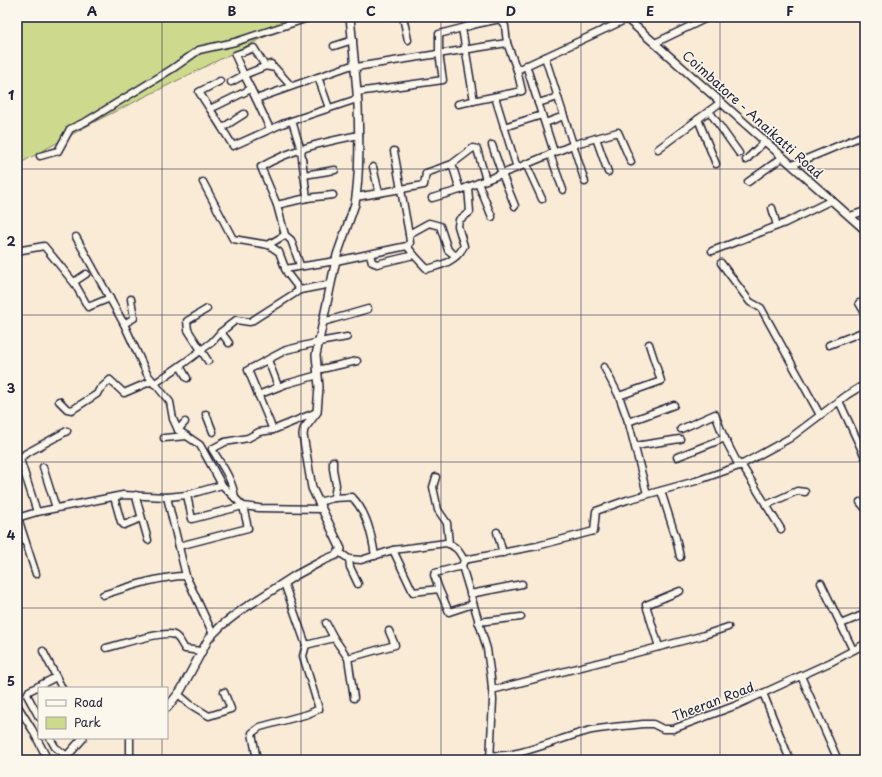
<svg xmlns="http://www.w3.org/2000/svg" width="882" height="777" viewBox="0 0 882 777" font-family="'Playpen Sans',sans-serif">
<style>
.green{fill:#cdda8d;stroke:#787e64}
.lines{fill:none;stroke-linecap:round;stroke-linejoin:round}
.minor-casing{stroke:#22223b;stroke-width:9}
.major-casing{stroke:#22223b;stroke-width:10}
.minor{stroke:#fbf7ec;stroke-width:6}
.major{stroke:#fbf7ec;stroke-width:7}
.grid{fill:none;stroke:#22223b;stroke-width:1;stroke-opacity:0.55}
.labels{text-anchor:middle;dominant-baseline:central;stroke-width:3;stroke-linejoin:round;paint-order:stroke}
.street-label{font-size:13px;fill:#22223b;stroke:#fbf7ec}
.neatline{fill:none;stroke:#22223b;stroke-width:1.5}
.grid-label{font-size:13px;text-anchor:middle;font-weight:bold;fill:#22223b}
</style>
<rect width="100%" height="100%" fill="#faebd7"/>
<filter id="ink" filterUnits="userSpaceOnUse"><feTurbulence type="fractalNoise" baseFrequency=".025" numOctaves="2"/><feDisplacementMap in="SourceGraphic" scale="8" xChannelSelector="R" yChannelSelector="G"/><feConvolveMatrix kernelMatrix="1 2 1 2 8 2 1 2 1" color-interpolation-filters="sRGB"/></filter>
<g filter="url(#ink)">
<!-- green -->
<polygon class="green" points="17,17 305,17 98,120 17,165"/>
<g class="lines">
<!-- minor casing -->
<g class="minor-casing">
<g id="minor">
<polyline points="403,17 408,40"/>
<polyline points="476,24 500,19 505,26 507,43"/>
<polyline points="655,43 709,17"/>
<polyline points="334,46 353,40"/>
<polyline points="545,57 585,182"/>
<polyline points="271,64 244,75 256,99 355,64"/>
<polyline points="526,65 554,152"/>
<polyline points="356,67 507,43 517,70 627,19"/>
<polyline points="318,77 329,108"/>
<polyline points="220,81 199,92 210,109 251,89"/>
<polyline points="231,82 244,75 235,55 254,48 265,66 275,68 291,86"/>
<polyline points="357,92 443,80 439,53 439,34 462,28"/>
<polyline points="495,97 517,168 575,144 618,132 631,162"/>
<polyline points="256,99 270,129"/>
<polyline points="474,101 462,28 476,24 474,17"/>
<polyline points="538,103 558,97"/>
<polyline points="458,104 522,91 517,70"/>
<polyline points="210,109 222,128"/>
<polyline points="709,111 739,153"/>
<polyline points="244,114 222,128 233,146 282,124 357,99"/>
<polyline points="698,119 716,164"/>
<path d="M292,121L301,150L307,198L277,205L261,167C292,149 324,142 359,135"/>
<polyline points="545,123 564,116"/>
<polyline points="504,127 542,115"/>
<polyline points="596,138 608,172"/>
<polyline points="492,145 502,174 515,206"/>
<polyline points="658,149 721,102"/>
<polyline points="550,154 563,190"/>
<polyline points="40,156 58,151 70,129 87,121 172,69 199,50 235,42 311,17"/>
<polyline points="746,160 765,141"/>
<polyline points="452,164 460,190"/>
<polyline points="526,164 542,199"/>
<polyline points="792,165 864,135"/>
<polyline points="373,167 379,193"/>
<polyline points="304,175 335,170"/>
<polyline points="203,182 233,239 269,245 279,252 287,273 300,290"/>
<polyline points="748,182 783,157"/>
<polyline points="478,183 492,217"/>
<polyline points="356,197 424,185 426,173 452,164 473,148 477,149 486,180"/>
<polyline points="307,198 333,195"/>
<polyline points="432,198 460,190 517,168"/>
<polyline points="277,205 285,235 291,240 300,265"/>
<polyline points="772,208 777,226"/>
<polyline points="850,216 865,211"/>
<polyline points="409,234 429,223 440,226 448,250 456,256"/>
<polyline points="76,237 124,324 147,374 170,402 173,419 178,430 200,445 222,485 243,506 259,508 321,509"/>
<polyline points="268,245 285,235"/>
<path d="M407,246L414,255L427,269C443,265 456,261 464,246L458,226L459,220L470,212L468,187"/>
<polyline points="22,250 44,246 75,284 88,307 110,298"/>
<polyline points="712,251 785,223 832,200"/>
<polyline points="370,254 372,262 377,264 414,255"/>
<polyline points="721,263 750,302 761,308 820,415"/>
<polyline points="285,269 336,261 407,246 410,243 409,234 394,151"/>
<polyline points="74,282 86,274"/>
<polyline points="859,303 865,313"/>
<polyline points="207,309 187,321 188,330 208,361"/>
<polyline points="323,322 368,309"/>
<polyline points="124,324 134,318 131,299"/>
<polyline points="221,332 229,343"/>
<polyline points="829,345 865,331"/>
<polyline points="268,360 278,386"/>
<polyline points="180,366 187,378"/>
<polyline points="604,367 619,396 629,424 647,494"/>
<polyline points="317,370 357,361"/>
<polyline points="154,384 184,363 212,342 221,332 236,320 250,322 300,290 331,284"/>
<polyline points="258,395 286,384 318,375"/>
<polyline points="619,396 661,381 649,344"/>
<polyline points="59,401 67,409 72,410 97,394 99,390 110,380 124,393 152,381"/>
<polyline points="839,401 865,457"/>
<polyline points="206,414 213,432"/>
<polyline points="628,422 674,405"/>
<polyline points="681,429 715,414 723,435 739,466"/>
<polyline points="178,430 185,422"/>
<polyline points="273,430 248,370 286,350 319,342 347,337"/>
<polyline points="164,438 187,436"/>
<polyline points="635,446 680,439"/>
<polyline points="677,457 725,438"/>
<polyline points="333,461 333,469 336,485 334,498"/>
<polyline points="741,464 781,529"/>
<polyline points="43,467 56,508"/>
<polyline points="436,477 433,487 438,510 447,523 449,544"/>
<polyline points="661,491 676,538 680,557"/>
<polyline points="136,495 137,501 148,540"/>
<polyline points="114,497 121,522 124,525 141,518"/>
<polyline points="167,497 186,576 213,634"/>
<path d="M235,498C233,480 221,464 212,449L225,442L248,438L259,432L273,430L317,412"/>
<path d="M318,502L334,498L352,497C367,512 372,536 375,556"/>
<polyline points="860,502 865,508"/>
<polyline points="766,505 797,491 805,492"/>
<polyline points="37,512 20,459 25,454 67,431"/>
<polyline points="17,515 36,574"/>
<polyline points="17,518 37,512 123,495 167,497 187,495 222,485"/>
<polyline points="497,532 503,553"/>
<polyline points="179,546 248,528 243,506 192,519 187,495"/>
<polyline points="393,550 413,592 439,589"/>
<path d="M339,552L349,559L361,560L393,550L446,543C456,546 459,551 464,560"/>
<polyline points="349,559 350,567 358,584"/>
<polyline points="464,560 537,546 594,531 596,511 627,500 696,481 739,466 790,438 847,395 865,384"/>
<polyline points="464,560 462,566 487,649 491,678 493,700 490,760"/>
<polyline points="462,566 435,573 434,575 439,589 449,612 473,604"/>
<polyline points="821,583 853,650"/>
<polyline points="470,594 522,584"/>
<path d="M103,595C128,587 160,576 186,576"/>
<polyline points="478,622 521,617"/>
<polyline points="326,623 334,638 348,658 354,698"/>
<polyline points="841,624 865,614"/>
<polyline points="306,645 334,638"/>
<polyline points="659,647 646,605 680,591"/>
<path d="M106,648C118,645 165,630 174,635C179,637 182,645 185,649L201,651"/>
<polyline points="43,651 62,688"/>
<polyline points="348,658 395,645 389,631"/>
<polyline points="801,676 838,760"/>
<polyline points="492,690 659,647 701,636 728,627"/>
<polyline points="763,693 790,760"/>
<polyline points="178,694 191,705 209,716 231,709 224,692"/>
<polyline points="17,705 32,729 48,760"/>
<polyline points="39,717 27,695 29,691 56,677"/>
<polyline points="50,738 55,747 67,756"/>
<polyline points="130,738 130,760"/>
<path d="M490,755C519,759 563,736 592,730C609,727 627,726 644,724H653L663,729H673L737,705L831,662L865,644"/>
<polyline points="257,760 252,733 260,727 308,714 319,709 303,656 306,645 284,583"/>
</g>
</g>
<!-- major casing -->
<g class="major-casing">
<g id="major">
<polyline points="625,17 865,230"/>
<path d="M167,708L181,690L209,638L222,625L243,609L296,575L322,561L336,555L341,549L312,488L303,435L304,429L317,412L319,387L316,355L337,255L355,204C360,172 359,139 358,106C356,76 353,47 350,17"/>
<polyline points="66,760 67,756 83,738"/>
</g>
</g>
<!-- minor -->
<use href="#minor" class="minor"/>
<!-- major -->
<use href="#major" class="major"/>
</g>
</g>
<!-- grid -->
<path class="grid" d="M162,17V688M301,17V760M441,17V760M581,17V760M720,17V760M17,169H865M17,315H865M17,462H865M17,608H865M162,738V760"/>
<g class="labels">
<!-- street labels -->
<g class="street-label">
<text transform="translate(753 114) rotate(42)">Coimbatore - Anaikatti Road</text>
<text transform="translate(713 701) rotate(-21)">Theeran Road</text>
</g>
</g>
<!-- margin -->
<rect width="882" height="777" fill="none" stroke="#fbf7ec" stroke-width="44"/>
<!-- legend -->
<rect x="38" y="687" width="130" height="52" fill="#fbf7ec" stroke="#a4a2a5"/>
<rect x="46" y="700" width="20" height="6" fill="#fbf7ec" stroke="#a4a2a5"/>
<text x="74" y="707" font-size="12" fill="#22223b">Road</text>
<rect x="46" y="717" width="20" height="12" fill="#cdda8d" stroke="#a4a2a5"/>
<text x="74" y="727" font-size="12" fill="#22223b">Park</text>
<rect x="22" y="22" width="838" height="733" class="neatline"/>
<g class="grid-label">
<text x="92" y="16">A</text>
<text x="232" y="16">B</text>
<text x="371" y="16">C</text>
<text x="511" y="16">D</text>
<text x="650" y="16">E</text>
<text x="790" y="16">F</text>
<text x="11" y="100">1</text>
<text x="11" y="246">2</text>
<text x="11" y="393">3</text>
<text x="11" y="540">4</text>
<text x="11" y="686">5</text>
</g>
</svg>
